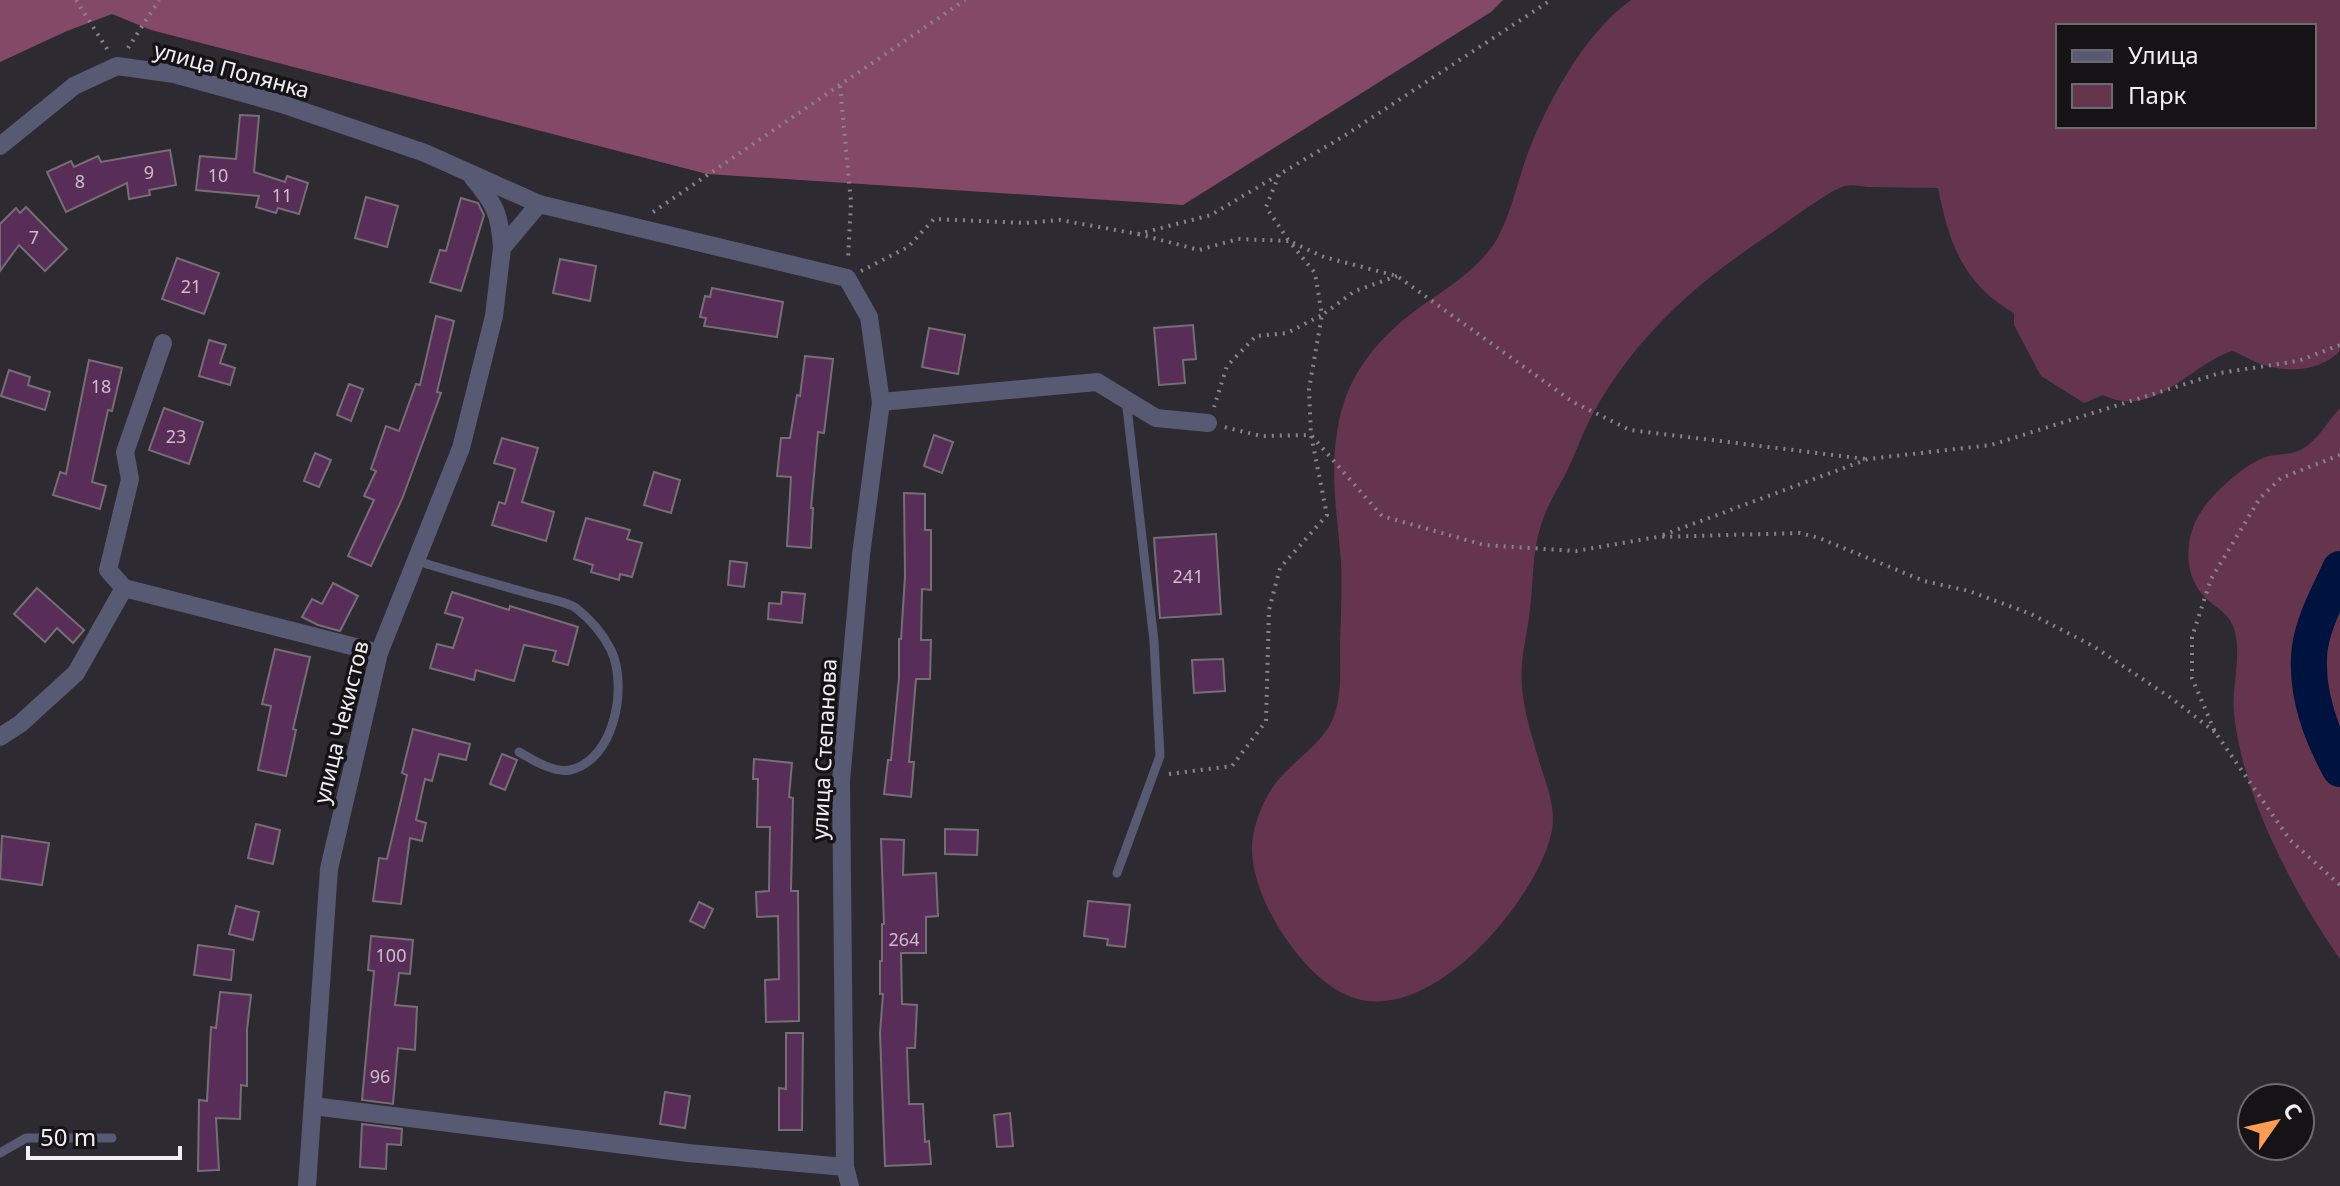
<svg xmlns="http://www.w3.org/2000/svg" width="2340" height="1186" viewBox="0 0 2340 1186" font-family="'Noto Sans',sans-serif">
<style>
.green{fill:#65354d;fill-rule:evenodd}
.forest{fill:#844966}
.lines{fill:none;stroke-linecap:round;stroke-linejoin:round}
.river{stroke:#00123e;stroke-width:36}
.building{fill:#582d58;stroke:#766e75;stroke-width:2}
.path{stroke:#87848b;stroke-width:4;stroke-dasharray:2 6;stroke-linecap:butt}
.service{stroke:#585972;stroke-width:9}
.minor{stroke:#585972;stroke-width:18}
.labels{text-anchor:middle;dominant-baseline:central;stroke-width:7;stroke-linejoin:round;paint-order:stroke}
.number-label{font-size:18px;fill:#ccbecd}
.street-label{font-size:22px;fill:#f2eff4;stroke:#151316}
</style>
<rect width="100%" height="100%" fill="#2d2a31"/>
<!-- green -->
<g class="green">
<path d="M1631,0H2340V351C2319,372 2288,373 2261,364C2251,361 2242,354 2232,351C2189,365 2154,420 2103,395L2084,403L2041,376L2014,325V313C1963,284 1949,243 1938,188C1915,188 1892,187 1868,187C1861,186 1853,184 1845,186C1831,189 1782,226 1767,236C1693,285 1632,340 1590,419C1581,437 1575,455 1566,473C1557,490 1547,506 1541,525C1531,556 1534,586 1529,617C1527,633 1523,648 1522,664C1519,698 1531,734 1541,767C1548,789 1557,811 1551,835C1534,903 1430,1027 1351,997C1304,980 1251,899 1252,848C1252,831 1260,808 1269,793C1286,763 1325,746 1335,713C1342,691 1340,666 1340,643C1341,616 1342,588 1341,561C1337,514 1329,468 1339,421C1350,365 1390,326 1436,296C1458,281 1481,264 1496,241C1509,218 1516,189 1524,164C1543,109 1583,34 1631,0ZM2058,26H2314V126H2058Z"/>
<path d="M2340,408V959C2293,892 2243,797 2234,714C2231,686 2244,650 2232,624C2226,610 2210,605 2202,594C2186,575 2185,547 2194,525C2203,501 2239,468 2263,458C2275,453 2292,456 2304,448C2319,438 2328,421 2340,408Z"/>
</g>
<!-- forest -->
<polygon class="forest" points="0,0 1503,0 1491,12 1183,205 707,174 151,30 112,14 67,31 0,62"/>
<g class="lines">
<!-- river -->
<path class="river" d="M2340,569C2328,596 2310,627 2309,657C2307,697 2321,734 2340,769"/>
</g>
<!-- building -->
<g class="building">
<polygon points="240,115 259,116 254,172 285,182 287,176 308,183 299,214 278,208 276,213 256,207 259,196 196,190 200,156 236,159"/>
<polygon points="170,150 176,185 149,190 150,195 129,199 127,183 66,212 47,172 71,161 74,167 98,156 101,162"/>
<polygon points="366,197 398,206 387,247 355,238"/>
<polygon points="461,198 478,203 484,215 461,291 430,282 440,250 446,251"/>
<polygon points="26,207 67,249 45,271 19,245 0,271 0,224 16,208 20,213"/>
<polygon points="177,258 219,273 204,314 162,299"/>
<polygon points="560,259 596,266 590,301 553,293"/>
<polygon points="712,288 783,302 777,337 704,326 706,318 700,317 705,296 710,297"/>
<polygon points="436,316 454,321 437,392 441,393 402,499 371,566 348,556 374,500 364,496 376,471 371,469 386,426 399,431 416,384 420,385"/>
<polygon points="1193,325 1196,359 1183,360 1185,383 1159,385 1154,328"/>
<polygon points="929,328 965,335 958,374 922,367"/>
<polygon points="209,340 226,345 220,363 235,368 230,385 199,376"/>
<polygon points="805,356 833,359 824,433 818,432 811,508 813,508 811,548 787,546 791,477 777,476 781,438 790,438 797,395 800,396"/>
<polygon points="89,360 122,368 112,411 108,410 92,482 106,486 100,509 53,495 60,472 66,474"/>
<polygon points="9,370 30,377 28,385 50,392 45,410 1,396"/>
<polygon points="349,384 363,389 351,421 337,415"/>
<polygon points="164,408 203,422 189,464 149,450"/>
<polygon points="934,435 953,442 942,473 924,466"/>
<polygon points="502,438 538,448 522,502 554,512 546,541 492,525 499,502 505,504 515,469 494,463"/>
<polygon points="315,453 331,460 319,487 304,481"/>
<polygon points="654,472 680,480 671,513 644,505"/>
<polygon points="904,493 925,494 925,530 931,530 931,590 922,589 921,640 931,640 930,679 916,679 909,762 914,762 911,797 884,794 888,760 891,760 899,678 899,639 901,639 905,576"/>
<polygon points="586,518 630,530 627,539 642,543 632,577 620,574 619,580 591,572 593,565 574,559"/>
<polygon points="1216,534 1221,614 1160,618 1154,538"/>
<polygon points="730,561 747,563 744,587 728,585"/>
<polygon points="333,583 358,596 340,631 318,625 302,617 312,599 322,604"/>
<polygon points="37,588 84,630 73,643 57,628 45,642 14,614"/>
<polygon points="452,592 509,610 510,606 578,627 568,665 553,661 556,651 524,645 514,681 476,670 474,680 430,668 437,644 453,648 463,618 445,613"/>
<polygon points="782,592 805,594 802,623 768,619 769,603 781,604"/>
<polygon points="275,649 310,657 293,729 296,730 286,776 258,770 271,706 262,704"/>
<polygon points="1223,659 1225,691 1194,693 1192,660"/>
<polygon points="413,729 470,744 466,760 439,754 432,781 425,779 416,820 426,823 422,841 410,838 401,904 373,901 379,858 387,859 407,775 402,773"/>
<polygon points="502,754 517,760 505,790 490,784"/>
<polygon points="754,759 792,763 789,797 793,798 791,891 798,891 799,1021 766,1022 765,980 779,979 778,916 757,917 756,892 769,891 770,827 757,827 758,779 753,779"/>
<polygon points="256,824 280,830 273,864 248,858"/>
<polygon points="945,829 978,830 977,855 945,854"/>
<polygon points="2,836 49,843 42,885 0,879"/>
<polygon points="881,839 904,840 903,875 936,873 938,916 926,917 926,953 901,953 902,1004 917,1005 915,1048 907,1048 909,1104 923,1104 925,1142 929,1141 931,1164 885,1166 880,1033 883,994 880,994 880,961 882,961 882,924 884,924"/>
<polygon points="1088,901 1130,905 1125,947 1107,945 1108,939 1084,936"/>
<polygon points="699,902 713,909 704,928 690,921"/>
<polygon points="236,906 259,912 253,940 229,934"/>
<polygon points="371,936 413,940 410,974 399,973 395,1005 417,1007 415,1050 398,1048 393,1104 362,1100 374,971 368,970"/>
<polygon points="198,945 234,950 231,980 194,975"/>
<polygon points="220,992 251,995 247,1030 247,1086 241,1085 240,1119 216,1118 219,1170 198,1171 199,1100 207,1101 211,1027 216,1028"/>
<polygon points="786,1033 803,1033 802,1130 779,1130 779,1088 786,1089"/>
<polygon points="665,1092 690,1096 685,1128 660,1124"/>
<polygon points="1010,1113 1013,1146 997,1147 994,1115"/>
<polygon points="362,1124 402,1129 401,1145 387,1144 386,1169 360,1167"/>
</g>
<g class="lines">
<!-- path -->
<g class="path">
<polyline points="76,0 109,52"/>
<polyline points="128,48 159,0"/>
<polyline points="840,86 851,202 848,260"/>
<polyline points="1279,175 1266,207 1289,241 1324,257 1397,276 1573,402 1630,430 1866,459"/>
<polyline points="653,212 965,0"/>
<polyline points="1138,234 1199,250 1238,239 1289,241 1315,273 1322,315 1287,333 1256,336 1227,366 1214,407"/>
<polyline points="861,271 908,247 934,219 1025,223 1060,220 1138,234 1211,215 1344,136 1551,0"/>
<polyline points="1397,276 1355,291 1322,315 1309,389 1311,435 1382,516 1484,545 1576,551 1657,537 1800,533 1819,538 1924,581 1969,591 2031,614 2093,646 2171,698 2215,732"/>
<polyline points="2340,455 2281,478 2260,498 2211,579 2192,637 2192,678 2215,732 2290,840 2340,885"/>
<polyline points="1663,535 1868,459 1991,445 2220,373 2298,361 2340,345"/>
<polyline points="1169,774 1232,766 1266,721 1269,610 1280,568 1327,515 1311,435 1261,436 1224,427"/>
</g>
<!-- service -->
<g class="service">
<path d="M417,561C456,573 496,584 535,595C548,599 565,601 576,608C590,619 603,634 611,650C628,686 615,760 570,770C553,773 533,760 519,752"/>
<polyline points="1117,873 1160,756 1154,641 1126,399"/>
<polyline points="0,1153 26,1138 112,1138"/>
</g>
<!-- minor -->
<g class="minor">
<polyline points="0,146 74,86 117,66 174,74 282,104 425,153 539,204 847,278 869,317 881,402 861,555 841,781 845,1167 850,1186"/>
<path d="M473,178C495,204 500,214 502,248"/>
<polyline points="881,402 1097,382 1156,418 1208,423"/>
<polyline points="124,588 379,653"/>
<polyline points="0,737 20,724 76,673 124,588 108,570 130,479 125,452 163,343"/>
<polyline points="313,1106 688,1153 845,1167"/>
<polyline points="307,1186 329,869 379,653 461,448 494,316 502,248 539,204"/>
</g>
</g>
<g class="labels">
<!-- number labels -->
<g class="number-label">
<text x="149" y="172">9</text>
<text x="218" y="175">10</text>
<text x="80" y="181">8</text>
<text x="282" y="195">11</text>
<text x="34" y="237">7</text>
<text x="191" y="286">21</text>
<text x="101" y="386">18</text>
<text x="176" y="436">23</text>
<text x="1188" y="576">241</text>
<text x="904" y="939">264</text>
<text x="391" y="955">100</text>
<text x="380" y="1076">96</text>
</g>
<!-- street labels -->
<g class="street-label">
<text transform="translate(232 69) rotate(15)">улица Полянка</text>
<text transform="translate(340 722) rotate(-76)">улица Чекистов</text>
<text transform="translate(823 749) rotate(-87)">улица Степанова</text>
</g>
</g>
<!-- legend -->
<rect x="2056" y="24" width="260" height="104" fill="#151316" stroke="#6d6b6f" stroke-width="2"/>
<rect x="2072" y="50" width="40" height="12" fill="#585972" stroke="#6d6b6f" stroke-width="2"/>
<text x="2128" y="64" font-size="24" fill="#f2eff4">Улица</text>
<rect x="2072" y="84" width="40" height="24" fill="#65354d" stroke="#6d6b6f" stroke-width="2"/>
<text x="2128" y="104" font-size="24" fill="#f2eff4">Парк</text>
<!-- north arrow -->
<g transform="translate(2276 1122) rotate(56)"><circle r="38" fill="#151316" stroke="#6d6b6f" stroke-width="2"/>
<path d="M0-6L14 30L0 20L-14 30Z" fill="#fd9d54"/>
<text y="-12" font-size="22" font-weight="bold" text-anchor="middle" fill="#f2eff4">С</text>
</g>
<!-- scale -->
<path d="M28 1146v12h152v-12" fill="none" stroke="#f2eff4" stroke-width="4"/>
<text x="40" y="1146" font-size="24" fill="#f2eff4" stroke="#151316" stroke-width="6" paint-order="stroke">50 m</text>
</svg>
